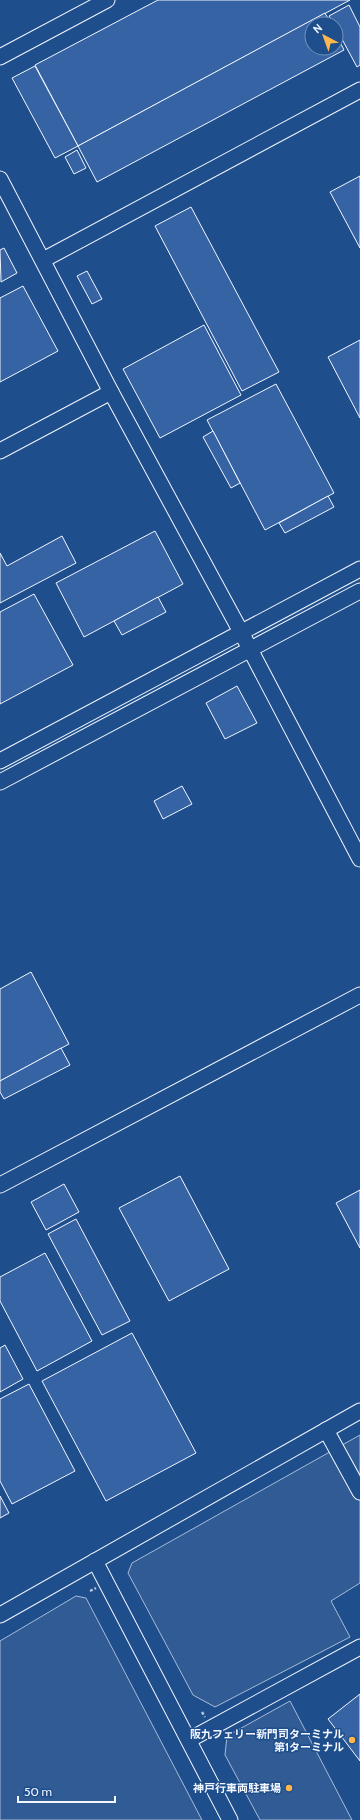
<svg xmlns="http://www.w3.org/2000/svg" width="360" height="1820" viewBox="0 0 360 1820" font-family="Cabin,'Noto Sans JP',sans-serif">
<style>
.parking{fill:#305b95;stroke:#a8bbd7}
.building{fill:#3563a3;stroke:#f2f6ff}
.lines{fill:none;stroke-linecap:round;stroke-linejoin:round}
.minor-casing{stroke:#f2f6ff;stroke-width:17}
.path{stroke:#b3c4dc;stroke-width:2.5;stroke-dasharray:3 2;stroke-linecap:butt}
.minor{stroke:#1f4e8c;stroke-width:15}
.poi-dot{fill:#ffb74d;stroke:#1f4e8c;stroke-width:1.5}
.labels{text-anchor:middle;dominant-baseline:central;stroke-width:3;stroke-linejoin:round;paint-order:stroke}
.poi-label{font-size:11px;font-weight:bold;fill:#f2f6ff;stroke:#1f4e8c;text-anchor:end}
</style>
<rect width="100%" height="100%" fill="#1f4e8c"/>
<!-- parking -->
<g class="parking">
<polygon points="360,1435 360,1583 331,1601 350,1637 215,1707 193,1695 128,1573 132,1563"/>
<polygon points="76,1596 86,1598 202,1820 0,1820 0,1641"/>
<polygon points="290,1701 352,1820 260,1820 225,1755 227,1736"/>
</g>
<!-- building -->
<g class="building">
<polygon points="158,0 350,0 78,146 35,65"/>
<polygon points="349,5 360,27 360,65 357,67 336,28 336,24 334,24 329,16"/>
<polygon points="325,13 331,24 312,24 312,48 336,48 336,34 344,50 97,182 78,146"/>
<polygon points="35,66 78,146 55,158 12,78"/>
<polygon points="77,150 86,168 74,174 65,157"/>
<polygon points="360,176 360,248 330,192"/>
<polygon points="191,207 279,372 242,391 155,226"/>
<polygon points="4,248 17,273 1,282 0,250"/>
<polygon points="87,271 102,299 92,304 77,276"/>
<polygon points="23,286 58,351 0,382 0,298"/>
<polygon points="204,325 241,395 160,438 123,369"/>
<polygon points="360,340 360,418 328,357"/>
<polygon points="276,384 334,493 265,530 207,420"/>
<polygon points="213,431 240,483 231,488 203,437"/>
<polygon points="328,496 334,507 285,533 279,523"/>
<polygon points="155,531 183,584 84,637 56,583"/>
<polygon points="62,536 76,563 0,603 0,553 7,566"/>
<polygon points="34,594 73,665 0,704 0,612"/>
<polygon points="158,597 166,612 122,635 114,621"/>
<polygon points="237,686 257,723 225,739 206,703"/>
<polygon points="182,786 192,804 163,819 154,801"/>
<polygon points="31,972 69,1044 0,1081 0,989"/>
<polygon points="61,1048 70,1065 4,1099 0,1092 0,1081"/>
<polygon points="180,1176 229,1269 169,1301 119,1208"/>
<polygon points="64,1184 79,1212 46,1230 31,1202"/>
<polygon points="360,1190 360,1248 336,1203"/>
<polygon points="76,1219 130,1321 102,1335 48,1234"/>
<polygon points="45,1253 92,1341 37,1371 0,1301 0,1277"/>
<polygon points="132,1333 196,1453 106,1501 42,1381"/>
<polygon points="5,1345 23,1379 0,1392 0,1348"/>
<polygon points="29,1384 75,1471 12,1504 0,1481 0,1399"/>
<polygon points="0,1496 9,1513 0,1518"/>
<polygon points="360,1694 360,1761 328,1719"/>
</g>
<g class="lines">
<!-- minor casing -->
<g class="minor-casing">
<g id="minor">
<polyline points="0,57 107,0"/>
<polyline points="0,179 111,392 241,632 360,859"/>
<polyline points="43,260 360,90"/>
<polyline points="0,451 111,392"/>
<polyline points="0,761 360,569"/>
<polyline points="0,782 360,591"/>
<polyline points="0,1185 360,995"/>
<polyline points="326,1430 360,1492"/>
<polyline points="95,1561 230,1820"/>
<polyline points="0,1615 360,1411"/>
<polyline points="189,1740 360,1647"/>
</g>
</g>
<!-- path -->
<g class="path">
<polyline points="90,1591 96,1588"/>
<polyline points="202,1712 205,1717"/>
</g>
<!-- minor -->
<use href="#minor" class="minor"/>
</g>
<!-- markers -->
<g class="poi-dot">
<circle cx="352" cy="1740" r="4"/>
<circle cx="289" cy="1788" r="4"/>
</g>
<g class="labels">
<!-- poi labels -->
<g class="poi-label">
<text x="344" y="1734">阪九フェリー新門司ターミナル<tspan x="344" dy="13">第1ターミナル</tspan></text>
<text x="281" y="1788">神戸行車両駐車場</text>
</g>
</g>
<!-- north arrow -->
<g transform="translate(324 36) rotate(319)"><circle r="19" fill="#1f4e8c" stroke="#7391ba"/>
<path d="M0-3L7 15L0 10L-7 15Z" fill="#ffb74d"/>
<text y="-6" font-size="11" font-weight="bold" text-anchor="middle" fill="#f2f6ff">N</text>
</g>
<!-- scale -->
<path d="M18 1796v6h97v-6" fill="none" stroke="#f2f6ff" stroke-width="2"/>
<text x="24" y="1796" font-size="12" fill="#f2f6ff" stroke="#1f4e8c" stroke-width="3" paint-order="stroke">50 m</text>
</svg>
